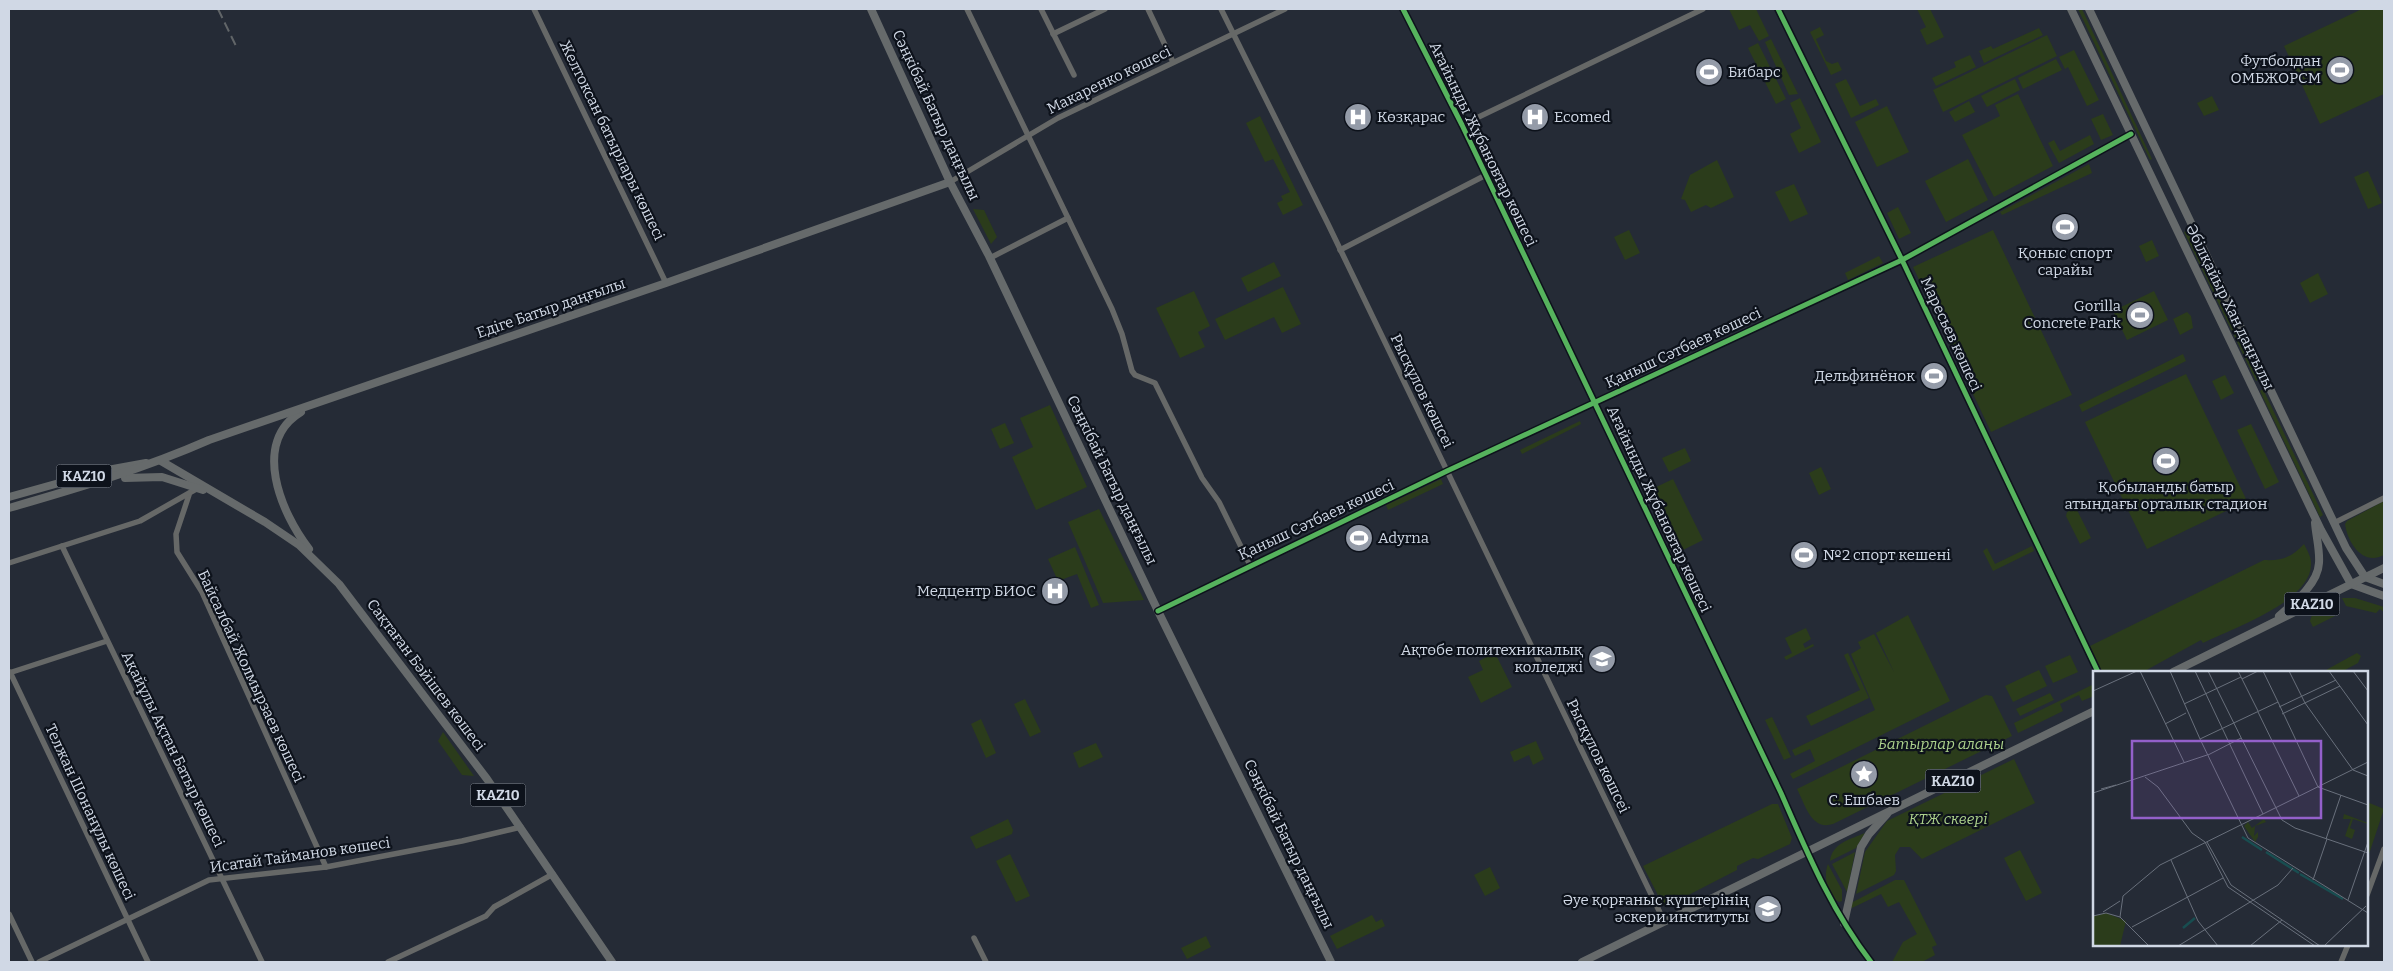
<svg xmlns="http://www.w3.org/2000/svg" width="2393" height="971" viewBox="0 0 2393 971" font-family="Bitter,serif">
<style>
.green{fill:#2b3c1b}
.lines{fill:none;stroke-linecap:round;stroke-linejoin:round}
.minor{stroke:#666867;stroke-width:5.5}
.major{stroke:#666a6b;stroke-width:8}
.rail{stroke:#616568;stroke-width:2;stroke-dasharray:10 5;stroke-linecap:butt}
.cycleway-casing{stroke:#0d121b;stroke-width:8}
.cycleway{stroke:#56b35d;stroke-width:5}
.labels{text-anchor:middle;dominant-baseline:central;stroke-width:4.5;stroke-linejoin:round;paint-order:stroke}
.shield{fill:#0d121b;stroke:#969da8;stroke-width:1}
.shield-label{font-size:14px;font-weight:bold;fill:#d0d8e5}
.poi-label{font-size:15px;fill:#d0d8e5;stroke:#0d121b;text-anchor:end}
.street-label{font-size:15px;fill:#d0d8e5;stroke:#0d121b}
.park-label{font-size:15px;font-style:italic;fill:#add28c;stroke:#0d121b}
.inset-river{fill:none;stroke:#184d50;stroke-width:2.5}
.inset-road{fill:none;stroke:#69707c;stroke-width:1}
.view{fill:#9460ca;fill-opacity:0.15;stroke:#9460ca;stroke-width:2.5}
.inset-edge{fill:none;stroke:#d0d8e5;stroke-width:2.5}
</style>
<rect width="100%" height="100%" fill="#252b36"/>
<!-- green -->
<g class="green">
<polygon points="1729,9 1756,9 1769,36 1759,41 1750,25 1739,30"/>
<polygon points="1917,9 1930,9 1944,37 1927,45 1920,30 1926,27"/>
<polygon points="2078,9 2082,9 2152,159 2150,160"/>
<polygon points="2362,9 2384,9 2384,94 2320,124 2284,46"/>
<polygon points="1820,27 1824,35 1816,39 1826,61 1832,64 1838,62 1842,70 1831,75 1810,32"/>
<polygon points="2039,28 2043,35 1984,63 1979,51 1991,46 1993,49"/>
<polygon points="2047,35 2057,56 1943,112 1933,90"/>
<polygon points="1771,39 1798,94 1789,95 1765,42"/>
<polygon points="1758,43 1786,99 1776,104 1748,48"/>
<polygon points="2074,50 2099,100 2087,106 2068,67 2065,69 2059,57"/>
<polygon points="1970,55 1976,67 1936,86 1932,78 1956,67 1954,62"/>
<polygon points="2056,59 2062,70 2023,89 2018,78"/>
<polygon points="1846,79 1860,106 1876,99 1879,105 1851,118 1835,84"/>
<polygon points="2015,79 2020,90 1987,107 1981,96"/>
<polygon points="2018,94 2053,166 1994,197 1962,135 2000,116 1995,105"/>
<polygon points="2212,96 2219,110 2204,116 2197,103"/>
<polygon points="1800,98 1821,142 1799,153 1790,134 1801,128 1790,103"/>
<polygon points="1969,101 1975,112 1955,122 1949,112"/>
<polygon points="1887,106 1909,152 1877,167 1855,122"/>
<polygon points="2103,114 2113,135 2101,140 2091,119"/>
<polygon points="1260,116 1303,205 1283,215 1277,203 1283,200 1281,196 1290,192 1273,159 1265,162 1246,123"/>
<polygon points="2090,135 2094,144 2059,163 2048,143 2054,140 2060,151"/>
<polygon points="1968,159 1988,200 1946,222 1925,181"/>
<polygon points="1717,160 1734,197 1711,208 1706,205 1691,212 1685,200 1681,199 1690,175"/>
<polygon points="2089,164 2092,173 2002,215 2000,212"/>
<polygon points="2368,171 2382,203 2368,209 2354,177"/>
<polygon points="1794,184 1808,214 1790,222 1775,192"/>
<polygon points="1898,207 1911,233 1899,239 1887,213"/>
<polygon points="973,209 984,210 997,237 991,244"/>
<polygon points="1629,230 1640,253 1625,260 1614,237"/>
<polygon points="1993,230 2072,395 1991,432 1913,267"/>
<polygon points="2187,230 2258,380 2256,381 2184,232"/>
<polygon points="2152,240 2159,256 2146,262 2139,246"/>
<polygon points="1879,256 1883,263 1848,280 1845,273"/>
<polygon points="1274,262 1281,276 1248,292 1241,278"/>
<polygon points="2318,273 2328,294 2310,303 2300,283"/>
<polygon points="1283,287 1301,324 1282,333 1274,317 1225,340 1215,319"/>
<polygon points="1194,291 1210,326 1198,332 1205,347 1180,358 1156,308"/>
<polygon points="2154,291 2168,320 2127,340 2113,311"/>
<polygon points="2187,312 2191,316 2193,328 2180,335 2173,319"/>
<polygon points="2183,354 2186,361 2082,412 2079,405"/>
<polygon points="2186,374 2247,501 2147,549 2085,422"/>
<polygon points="2225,375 2234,393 2221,400 2212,381"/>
<polygon points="2263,389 2323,515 2320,517 2260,391"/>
<polygon points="1050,405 1087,487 1036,510 1012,457 1033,447 1020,418"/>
<polygon points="1580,421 1581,424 1522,454 1520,450"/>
<polygon points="1005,423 1014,443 1000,449 991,429"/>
<polygon points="2251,424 2279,482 2265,489 2237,430"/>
<polygon points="1685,448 1691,461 1669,472 1662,458"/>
<polygon points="1821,467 1831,489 1819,495 1809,473"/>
<polygon points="1441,479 1443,484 1388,510 1386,505"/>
<polygon points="1673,479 1703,540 1683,550 1652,489"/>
<path d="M2384,501V555C2363,566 2348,544 2345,524L2347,521Z"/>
<polygon points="1099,509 1144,600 1103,603 1068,522"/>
<polygon points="2074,509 2077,510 2091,538 2080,544 2066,516 2067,512"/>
<path d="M2304,544C2307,550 2312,558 2311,565C2310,602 2231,629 2203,643L2201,640L2143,672H2102L2090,646L2264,560C2282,561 2292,557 2304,544Z"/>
<polygon points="2032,546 2034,551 1993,571 1983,551 1987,548 1995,564"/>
<polygon points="1075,547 1099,605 1091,608 1077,574 1058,581 1048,559"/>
<polygon points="2342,598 2355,598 2384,607 2384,612 2380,609 2376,613 2346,606"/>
<polygon points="2339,601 2337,615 2313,627 2310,621 2312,615"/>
<polygon points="1908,615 1950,701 1793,779 1790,774 1815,761 1810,749 1795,756 1792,750 1875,710 1851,654 1861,648 1858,642 1874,634 1894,672 1876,633"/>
<polygon points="1806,628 1811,639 1803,644 1805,648 1813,644 1814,646 1786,660 1784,657 1792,653 1785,638"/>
<polygon points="1495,653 1512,687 1481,703 1468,677 1483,670 1479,661"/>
<polygon points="1848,653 1869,698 1811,726 1806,716 1860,690 1844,655"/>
<polygon points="2357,653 2361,656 2358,663 2341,672 2325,672 2326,670"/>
<polygon points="2070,655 2078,672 2053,683 2045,666"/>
<polygon points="2039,670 2047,686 2013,702 2005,686"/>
<polygon points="2094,684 2094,696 2082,701 2079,695 2060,704 2063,711 2018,733 2014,723"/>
<polygon points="2050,693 2054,700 2020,716 2016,709"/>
<path d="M1986,695L1992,696L2012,736L1833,824C1811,831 1805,804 1797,789Z"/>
<polygon points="1025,699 1041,732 1030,737 1014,704"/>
<polygon points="1772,717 1791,757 1784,760 1765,720"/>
<polygon points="981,719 996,753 986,758 971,724"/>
<polygon points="443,732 474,776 462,775 438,741"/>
<polygon points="1536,741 1544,759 1533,765 1529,755 1514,762 1510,752"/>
<polygon points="1096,743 1103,757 1079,768 1073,753"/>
<polygon points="2014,759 2035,803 1922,859 1910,847 1900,847 1895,855 1896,871 1894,875 1856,894 1865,852 1887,821"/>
<polygon points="2367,802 2384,809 2367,860"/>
<polygon points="1772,804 1778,804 1792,838 1790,844 1758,859 1753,858 1737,866 1737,870 1667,906 1663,905 1643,866"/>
<polygon points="1008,819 1013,830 1012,834 976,849 970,837"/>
<path d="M1865,833L1856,848L1830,861C1832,843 1851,839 1865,833Z"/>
<polygon points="2020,850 2042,893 2026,901 2004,858"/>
<polygon points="1855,852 1847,892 1832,864"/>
<polygon points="1010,854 1030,896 1016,902 996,861"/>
<path d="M1828,864L1842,890V901L1839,902C1827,896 1823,876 1828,864Z"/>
<polygon points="1490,867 1500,888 1485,896 1474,875"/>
<polygon points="1895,880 1904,880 1937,945 1932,947 1935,955 1922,962 1892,962 1903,942 1917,934 1899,902 1888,907 1881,894 1852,908 1849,904"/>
<polygon points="1372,915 1376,922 1382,919 1385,926 1337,949 1330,936"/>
<polygon points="1206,936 1211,947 1187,959 1181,948"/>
</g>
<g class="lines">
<!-- minor -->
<g class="minor">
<polyline points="534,9 666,283"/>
<polyline points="967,9 1112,309 1122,334 1132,371 1135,375 1155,383 1202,478 1219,502 1250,565"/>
<polyline points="1041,9 1074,75"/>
<polyline points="1148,9 1173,62"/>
<polyline points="1221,9 1328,224 1664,921"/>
<path d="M1403,9L1462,125L1781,793C1807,852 1831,910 1871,962"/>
<polyline points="1778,9 1902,260 2098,672"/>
<polyline points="1053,34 1105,9"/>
<polyline points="1462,125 1703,9"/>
<polyline points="950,182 1058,118 1285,9"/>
<polyline points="1340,250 1486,175"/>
<polyline points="990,258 1068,218"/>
<polyline points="189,495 176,534 177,552 202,592 326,867"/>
<polyline points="2334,523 2384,498"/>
<polyline points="62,546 262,962"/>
<polyline points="9,563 140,521 198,488"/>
<polyline points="1158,611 1447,471 1902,260 2131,134"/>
<polyline points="10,672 148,962"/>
<polyline points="9,673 107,641"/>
<polyline points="2367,895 2384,849"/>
<polyline points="9,914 32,962"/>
<polyline points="974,938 986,962"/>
<polyline points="39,962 209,880 326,867 462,841 521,827"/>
<polyline points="388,962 486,916 494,907 553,874"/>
<polyline points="2341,962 2348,945"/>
</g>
<!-- major -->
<g class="major">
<polyline points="871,9 950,182 989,256 1158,611 1331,962"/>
<polyline points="2071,9 2321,530 2351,584 2384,596"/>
<polyline points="2089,9 2346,548 2365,577 2384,584"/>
<path d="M301,412C251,442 281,513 309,549"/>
<polyline points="161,461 265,522 299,545 339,584 487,779 612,962"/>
<polyline points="125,478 162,477 203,490"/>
<polyline points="9,497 102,471 146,463"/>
<path d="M9,508C78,488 143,469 209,440L666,283L950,182"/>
<path d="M2279,616C2294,603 2318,584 2319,563C2320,550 2316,536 2315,523"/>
<polyline points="2173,672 2384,568"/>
<polyline points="1844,923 1861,847 1869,834 1887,814"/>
<polyline points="1582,962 2094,711"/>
</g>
<!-- rail -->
<polyline class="rail" points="218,9 237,48"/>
<!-- cycleway casing -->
<g class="cycleway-casing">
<g id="cycleway">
<path d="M1403,9L1462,125L1781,793C1807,852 1831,910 1871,962"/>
<polyline points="1778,9 1902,260 2098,672"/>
<polyline points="1158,611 1447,471 1902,260 2131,134"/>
</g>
</g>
<!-- cycleway -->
<use href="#cycleway" class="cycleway"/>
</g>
<!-- icons -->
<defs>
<g id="stadium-disc" transform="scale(1.4375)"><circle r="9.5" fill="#949ba8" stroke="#0d121b"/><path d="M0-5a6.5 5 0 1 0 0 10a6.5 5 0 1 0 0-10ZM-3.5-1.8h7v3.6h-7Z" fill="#fff"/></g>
<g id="hospital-disc" transform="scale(1.4375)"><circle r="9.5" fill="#949ba8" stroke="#0d121b"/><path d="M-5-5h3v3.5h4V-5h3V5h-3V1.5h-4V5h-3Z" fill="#fff"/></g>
<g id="university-disc" transform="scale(1.4375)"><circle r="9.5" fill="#949ba8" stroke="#0d121b"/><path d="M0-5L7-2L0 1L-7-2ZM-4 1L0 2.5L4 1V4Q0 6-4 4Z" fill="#fff"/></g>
<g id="sight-disc" transform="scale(1.4375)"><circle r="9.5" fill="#949ba8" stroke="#0d121b"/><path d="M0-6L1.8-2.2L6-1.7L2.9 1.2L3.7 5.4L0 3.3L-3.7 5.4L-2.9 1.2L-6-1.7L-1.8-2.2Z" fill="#fff"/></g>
</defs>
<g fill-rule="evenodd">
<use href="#stadium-disc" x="2340" y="70"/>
<use href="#stadium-disc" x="1709" y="72"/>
<use href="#hospital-disc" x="1358" y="117"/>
<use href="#hospital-disc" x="1535" y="117"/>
<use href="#stadium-disc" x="2065" y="227"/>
<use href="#stadium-disc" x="2140" y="315"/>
<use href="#stadium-disc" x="1934" y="376"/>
<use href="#stadium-disc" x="2166" y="461"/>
<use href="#stadium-disc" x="1359" y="538"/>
<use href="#stadium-disc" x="1804" y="555"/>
<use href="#hospital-disc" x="1055" y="591"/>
<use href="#university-disc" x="1602" y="659"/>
<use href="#sight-disc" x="1864" y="774"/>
<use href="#university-disc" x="1768" y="909"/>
</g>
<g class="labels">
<!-- shield labels -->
<g class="shield">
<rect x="56.5" y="464.5" width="55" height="23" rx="4"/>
<rect x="2284.5" y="592.5" width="55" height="23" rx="4"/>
<rect x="1925.5" y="769.5" width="55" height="23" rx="4"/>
<rect x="470.5" y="783.5" width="55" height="23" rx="4"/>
</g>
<g class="shield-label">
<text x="84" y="476">KAZ10</text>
<text x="2312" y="604">KAZ10</text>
<text x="1953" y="781">KAZ10</text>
<text x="498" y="795">KAZ10</text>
</g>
<!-- poi labels -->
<g class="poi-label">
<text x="2321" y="61">Футболдан<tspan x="2321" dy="17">ОМБЖОРСМ</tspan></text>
<text x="1728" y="72" text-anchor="start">Бибарс</text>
<text x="1377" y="117" text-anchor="start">Көзқарас</text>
<text x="1554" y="117" text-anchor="start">Ecomed</text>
<text x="2065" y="253" text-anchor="middle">Қоныс спорт<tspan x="2065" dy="17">сарайы</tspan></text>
<text x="2121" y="306">Gorilla<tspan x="2121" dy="17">Concrete Park</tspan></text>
<text x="1915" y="376">Дельфинёнок</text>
<text x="2166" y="487" text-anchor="middle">Қобыланды батыр<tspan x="2166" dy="17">атындағы орталық стадион</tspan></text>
<text x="1378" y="538" text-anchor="start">Adyrna</text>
<text x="1823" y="555" text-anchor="start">№2 спорт кешені</text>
<text x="1036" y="591">Медцентр БИОС</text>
<text x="1583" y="650">Ақтөбе политехникалық<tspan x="1583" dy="17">колледжі</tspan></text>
<text x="1864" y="800" text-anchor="middle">С. Ешбаев</text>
<text x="1749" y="900">Әуе қорғаныс күштерінің<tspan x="1749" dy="17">әскери институты</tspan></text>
</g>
<!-- street labels -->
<g class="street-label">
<text transform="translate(1109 80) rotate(-26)">Макаренко көшесі</text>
<text transform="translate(936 115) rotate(65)">Сәңкібай Батыр даңғылы</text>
<text transform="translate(612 140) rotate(64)">Желтоксан батырлары көшесі</text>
<text transform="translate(1483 144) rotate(64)">Ағайынды Жұбановтар көшесі</text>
<text transform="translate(2230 307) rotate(64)">Әбілқайыр Хан даңғылы</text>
<text transform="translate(551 308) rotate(-19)">Едіге Батыр даңғылы</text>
<text transform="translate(1951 334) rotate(65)">Маресьев көшесі</text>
<text transform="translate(1683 348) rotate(-25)">Қаныш Сәтбаев көшесі</text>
<text transform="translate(1422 391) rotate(64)">Рысқұлов көшсеі</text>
<text transform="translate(1112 480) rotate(64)">Сәңкібай Батыр даңғылы</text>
<text transform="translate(1659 509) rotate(65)">Ағайынды Жұбановтар көшесі</text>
<text transform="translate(1316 520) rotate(-25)">Қаныш Сәтбаев көшесі</text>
<text transform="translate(426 675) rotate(53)">Сақтаған Бәйішев көшесі</text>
<text transform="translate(251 676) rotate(65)">Байсалбай Жолмырзаев көшесі</text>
<text transform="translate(173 749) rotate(64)">Ақайұлы Ақтан Батыр көшесі</text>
<text transform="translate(1598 756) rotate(64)">Рысқұлов көшсеі</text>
<text transform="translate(90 812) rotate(65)">Телжан Шонанұлы көшесі</text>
<text transform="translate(1289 844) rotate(64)">Сәңкібай Батыр даңғылы</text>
<text transform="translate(300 855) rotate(-8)">Исатай Тайманов көшесі</text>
</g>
<!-- park labels -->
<g class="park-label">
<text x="1941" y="744">Батырлар алаңы</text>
<text x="1948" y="819">ҚТЖ сквері</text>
</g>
</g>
<!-- overview -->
<g transform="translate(2093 671)">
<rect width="275" height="275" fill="#252b36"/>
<path d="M251,143L275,152V153L260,148L257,157L262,159L259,168L252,165L258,148H250ZM171,148L173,151L162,155L161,165L165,161V166L162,171L151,155L155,151L159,157ZM13,242L33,250L27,275H0V245Z" fill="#2b3c1b"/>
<path class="inset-river" d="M149,166L169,179M173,181L206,202M207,203L250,228M90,257L102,247"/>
<path class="inset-road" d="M47,0L91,91M77,0L107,68M102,0L170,143M115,0L189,149L202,157L275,182M145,0L165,40M170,0L185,31M196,0L212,32L260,99L275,105M236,0L275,54M260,0L275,20M149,8L165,0M0,20L44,0M185,31L107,68L155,167L275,242M185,31L225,116L275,134M91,33L148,6M186,36L243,9M165,41L206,125M189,43L247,15M72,53L93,42M115,84L148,67M52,106L65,116L99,162L112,171M8,118L23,114M0,122L114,84M233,168L248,124M112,171L135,216L222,275M114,171L138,214L227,275M78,189L105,250L125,275M220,209L234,168M255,229L275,171M10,241L27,230M0,245L13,242L27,246L56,275M27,246L30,225L67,194L275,91M39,256L130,207M85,275L185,214L200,197M157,275L189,249M231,275L273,235"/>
<path class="view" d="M39,70H228V147H39Z"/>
<rect width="275" height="275" class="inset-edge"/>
</g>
<!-- border -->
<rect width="2393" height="971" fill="none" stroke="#d0d8e5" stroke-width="20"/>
</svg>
